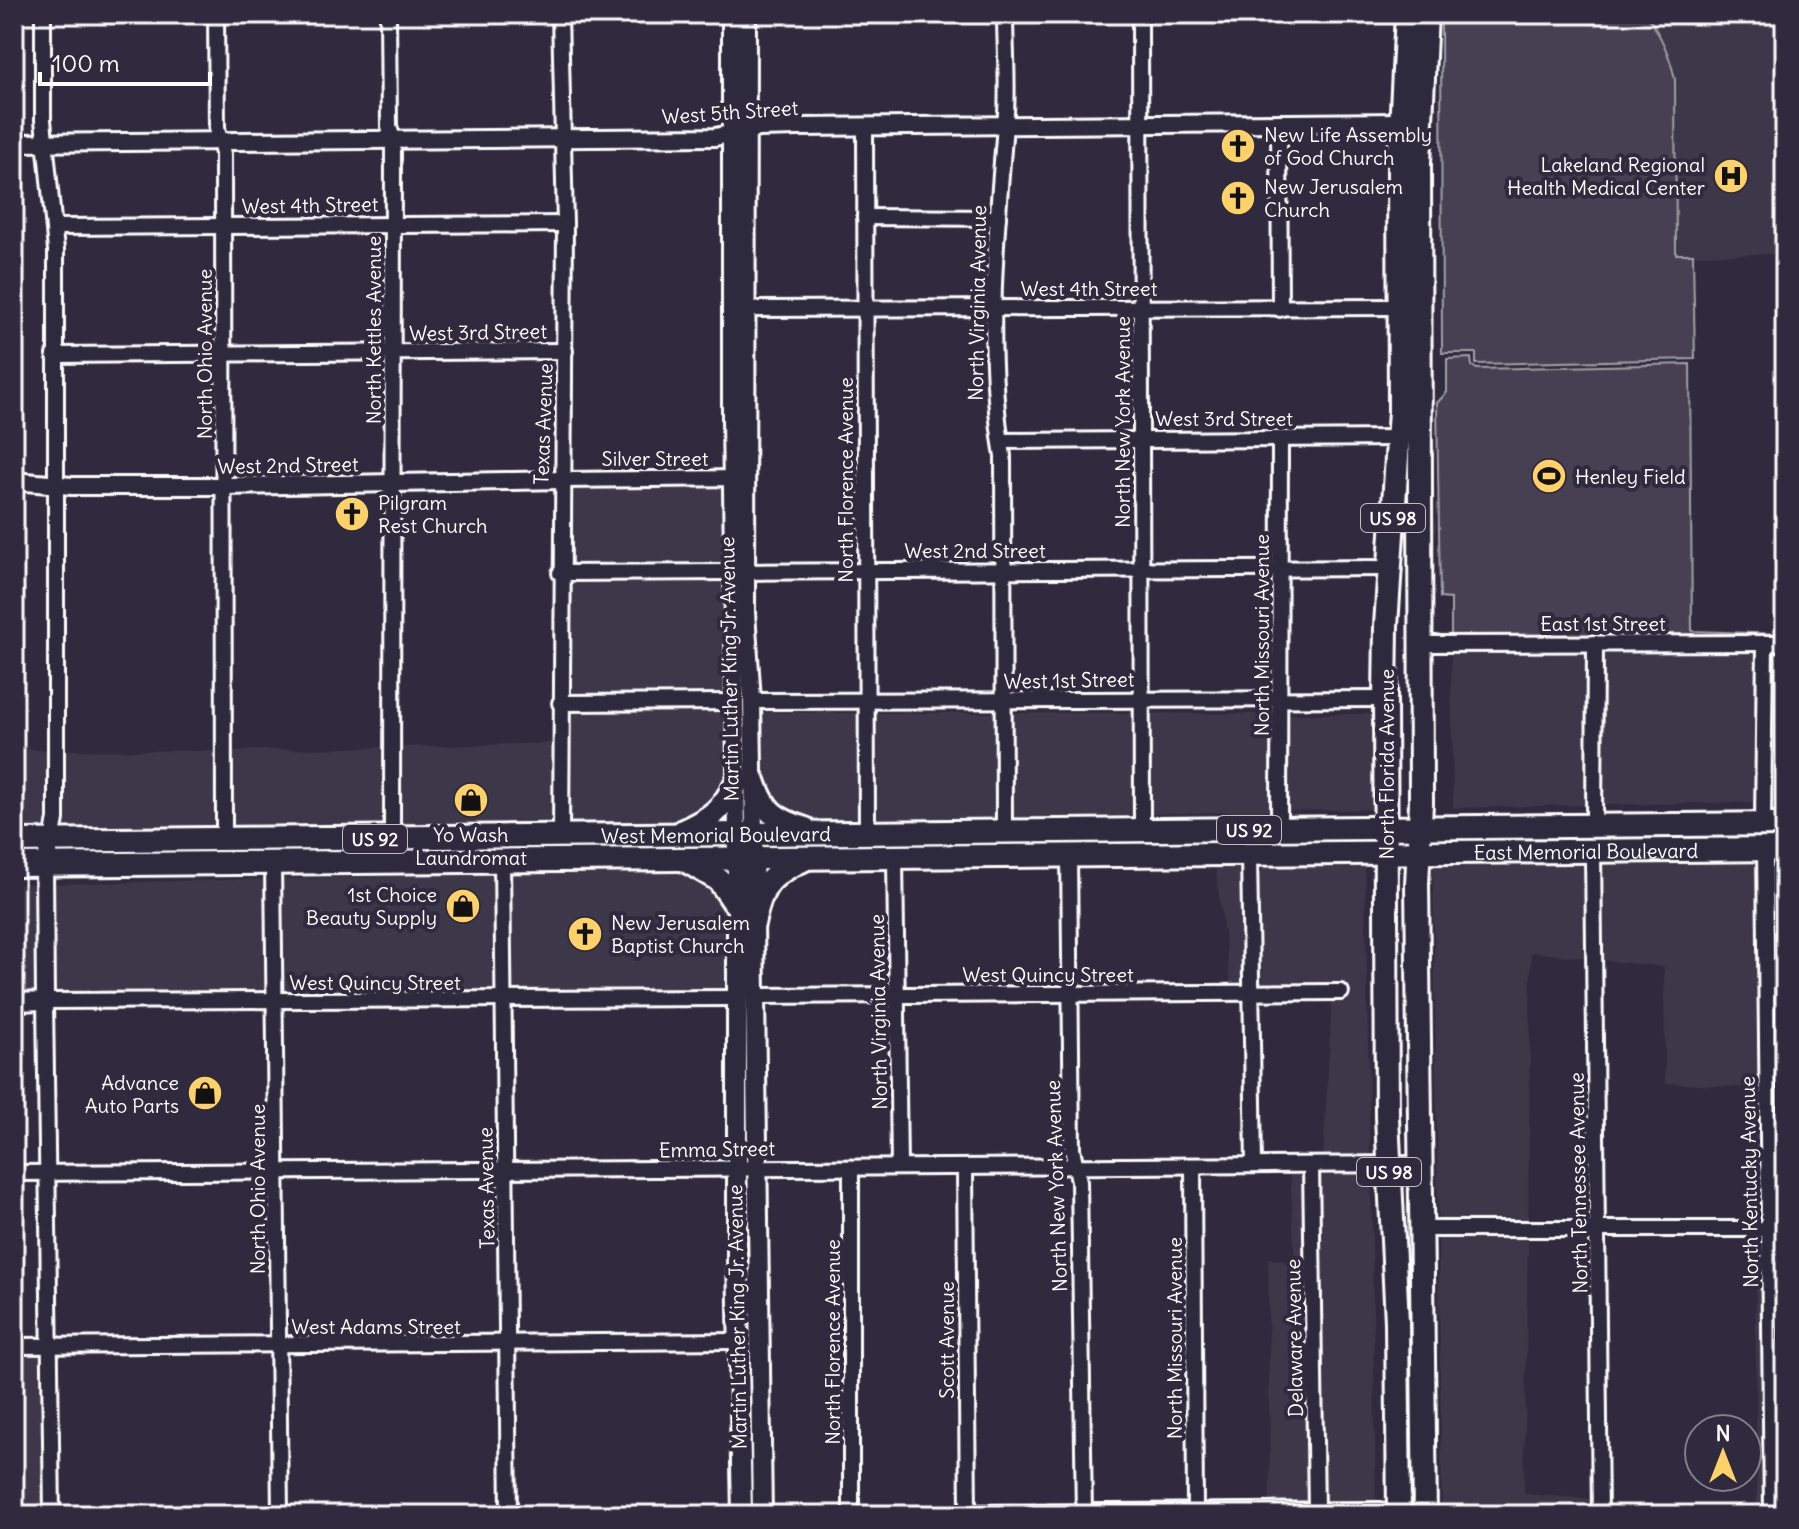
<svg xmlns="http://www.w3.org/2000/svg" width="1799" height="1529" viewBox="0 0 1799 1529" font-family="Delius,sans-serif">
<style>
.built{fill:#3c3749}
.green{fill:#464152;stroke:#a2a0a8;stroke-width:2}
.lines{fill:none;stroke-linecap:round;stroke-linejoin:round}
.minor-casing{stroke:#fff;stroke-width:20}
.tertiary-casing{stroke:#fff;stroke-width:22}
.secondary-casing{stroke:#fff;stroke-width:24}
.primary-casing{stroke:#fff;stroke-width:28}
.minor{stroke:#2f2a3d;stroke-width:14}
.tertiary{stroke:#2f2a3d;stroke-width:16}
.secondary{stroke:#2f2a3d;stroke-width:18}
.primary{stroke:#2f2a3d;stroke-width:22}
.labels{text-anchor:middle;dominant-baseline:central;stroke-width:8;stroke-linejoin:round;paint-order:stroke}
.shield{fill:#2f2a3d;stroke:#c1bfc5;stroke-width:2}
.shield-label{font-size:18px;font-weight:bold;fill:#fff}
.street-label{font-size:20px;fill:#fff;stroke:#2f2a3d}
.poi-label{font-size:20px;fill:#fff;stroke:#2f2a3d;text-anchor:start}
</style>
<rect width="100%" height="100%" fill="#2f2a3d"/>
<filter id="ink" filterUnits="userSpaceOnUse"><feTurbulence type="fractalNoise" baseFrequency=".0125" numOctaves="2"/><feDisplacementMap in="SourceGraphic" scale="16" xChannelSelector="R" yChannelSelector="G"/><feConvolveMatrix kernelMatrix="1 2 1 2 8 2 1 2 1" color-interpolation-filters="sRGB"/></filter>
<g filter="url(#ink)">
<!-- built -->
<g class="built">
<polygon points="1645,14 1785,14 1785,254 1676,255 1676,99 1671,61"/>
<polygon points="726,485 728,564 566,566 568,487"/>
<polygon points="728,578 727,695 566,697 566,580"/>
<polygon points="1589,649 1588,805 1453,808 1451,650"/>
<polygon points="1601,649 1759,650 1758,802 1600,805"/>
<polygon points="1771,650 1785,650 1785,802 1770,802"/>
<polygon points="727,708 730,782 721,802 682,825 567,825 567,710"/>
<polygon points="759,712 859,713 861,822 808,823 776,812 760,780"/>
<polygon points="871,713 999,713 998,818 873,821"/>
<polygon points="1010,713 1137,713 1137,815 1010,818"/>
<polygon points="1148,713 1276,714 1274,811 1148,814"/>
<polygon points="1287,714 1380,714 1380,809 1286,811"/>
<polygon points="555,743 555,825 398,825 399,747"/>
<polygon points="387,747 386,825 230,826 230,751"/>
<polygon points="14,749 50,750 49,826 14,826"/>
<polygon points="62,750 218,751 219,826 61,826"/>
<polygon points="1760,861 1764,1222 1755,1222 1754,1088 1665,1083 1664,967 1601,960 1599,862"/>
<polygon points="1771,861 1785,861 1785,1222 1775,1222"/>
<polygon points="1588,862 1589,958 1531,952 1528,1222 1438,1221 1433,864"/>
<polygon points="1365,864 1370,1157 1323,1158 1332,999 1346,998 1346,986 1257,986 1255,865"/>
<polygon points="1215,865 1244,865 1246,986 1231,986"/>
<polygon points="691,870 705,878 728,904 730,991 510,995 508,874"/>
<polygon points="497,874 498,995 282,996 279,879"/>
<polygon points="268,879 270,996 50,995 50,884"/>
<polygon points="38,884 39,995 14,995 14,885"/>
<polygon points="1290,1171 1305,1171 1310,1504 1270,1504 1268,1258 1295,1263"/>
<polygon points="1317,1171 1371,1171 1376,1504 1322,1504"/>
<polygon points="1438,1234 1528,1235 1524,1494 1594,1499 1594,1515 1442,1515"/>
<polygon points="1755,1236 1764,1236 1766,1515 1757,1515"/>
<polygon points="1776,1236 1785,1236 1785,1515 1778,1515"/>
<polygon points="14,1353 43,1353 46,1513 14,1513"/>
</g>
<!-- green -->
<g class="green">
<path d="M1441,14H1645C1661,34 1670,55 1675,80L1676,254H1693L1695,359L1476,364V353H1442Z"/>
<polygon points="1471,358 1472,366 1477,369 1690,364 1692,631 1785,634 1451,636 1451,599 1440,598 1437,403 1447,392 1447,359"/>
</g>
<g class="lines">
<!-- minor casing -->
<g class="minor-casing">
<g id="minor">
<polyline points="43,14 43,120 56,250 56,819 52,841"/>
<polyline points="216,14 217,128 223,154 224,839"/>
<polyline points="388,14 389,126 393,140 392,838"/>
<polyline points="560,14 565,224 561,836"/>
<polyline points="1140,14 1142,830"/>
<polyline points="1279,122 1280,309"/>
<polyline points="865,126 867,834"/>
<polyline points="865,217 998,218"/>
<polyline points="55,227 565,224"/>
<polyline points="736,309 1400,307"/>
<polyline points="54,355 565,351"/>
<polyline points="1001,441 1399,438"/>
<polyline points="563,480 742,478"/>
<polyline points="560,573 1389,568"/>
<polyline points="1420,644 1785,643"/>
<polyline points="752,701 1385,699"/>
<polyline points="560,703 733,702"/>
<polyline points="1763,824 1765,643"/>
<polyline points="1594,827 1595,643"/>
<polyline points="1279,830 1280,439"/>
<path d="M1004,833L1003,456C984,344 997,225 1006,113C1008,80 1005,46 1005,14"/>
<polyline points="1765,849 1772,1515"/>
<polyline points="1593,851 1600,1515"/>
<polyline points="1249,854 1254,1165"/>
<polyline points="1069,855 1072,1149 1079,1181 1084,1515"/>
<polyline points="895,857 899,1167"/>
<polyline points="502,861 509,1515"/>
<polyline points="273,862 280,1515"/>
<polyline points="755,996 1341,992"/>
<polyline points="1311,1165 1316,1510"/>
<polyline points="1193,1166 1195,1511"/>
<polyline points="965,1167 968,1513"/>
<polyline points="851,1168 851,1515"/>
<polyline points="14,1173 1421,1164"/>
<polyline points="1422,1229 1785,1229"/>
<polyline points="14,1346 738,1341"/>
<polyline points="968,1513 1381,1510"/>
<polyline points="52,1515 45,1001 736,998"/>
</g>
</g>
<!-- tertiary casing -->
<g class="tertiary-casing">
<g id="tertiary">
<polyline points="731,14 731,419 737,835"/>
<polyline points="747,14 746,612 752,701 754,836"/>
<polyline points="14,143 715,137 759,128 799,127 1400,122"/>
<polyline points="14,481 72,486 225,486 563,480"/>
<polyline points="14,1002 45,1001 44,864 52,841"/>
</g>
</g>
<!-- secondary casing -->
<g class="secondary-casing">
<g id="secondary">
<polyline points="737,835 737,1255 742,1515"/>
<polyline points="753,846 762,1515"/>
</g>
</g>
<!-- primary casing -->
<g class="primary-casing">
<g id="primary">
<path d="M754,781C764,811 774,819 805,829"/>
<path d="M683,831C710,819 723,810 736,783"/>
<path id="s1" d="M14,841L1785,824"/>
<polyline points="683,859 719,880 734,902"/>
<path id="s2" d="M14,865L1785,849"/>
<path d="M753,924C761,887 767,876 803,860"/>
<polyline points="1399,1515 1397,1322 1387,1117 1385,699 1386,626 1400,411 1399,166 1407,14"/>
<polyline points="1425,1515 1417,884 1421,803 1419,163 1426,14"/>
</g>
</g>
<!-- minor -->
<use href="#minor" class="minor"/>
<!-- tertiary -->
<use href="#tertiary" class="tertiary"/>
<!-- secondary -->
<use href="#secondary" class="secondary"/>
<!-- primary -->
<use href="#primary" class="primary"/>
</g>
</g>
<!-- icons -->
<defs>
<g id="church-disc" transform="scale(1.8)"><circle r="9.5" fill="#ffd166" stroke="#2f2a3d"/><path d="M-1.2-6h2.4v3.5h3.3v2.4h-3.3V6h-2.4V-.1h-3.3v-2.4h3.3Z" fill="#111"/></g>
<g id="hospital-disc" transform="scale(1.8)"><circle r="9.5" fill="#ffd166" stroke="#2f2a3d"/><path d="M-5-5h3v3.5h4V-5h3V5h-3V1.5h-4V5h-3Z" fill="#111"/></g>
<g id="stadium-disc" transform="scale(1.8)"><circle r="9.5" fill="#ffd166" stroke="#2f2a3d"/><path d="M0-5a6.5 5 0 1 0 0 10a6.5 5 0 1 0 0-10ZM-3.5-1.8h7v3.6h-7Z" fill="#111"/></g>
<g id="shop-disc" transform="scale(1.8)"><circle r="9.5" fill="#ffd166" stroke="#2f2a3d"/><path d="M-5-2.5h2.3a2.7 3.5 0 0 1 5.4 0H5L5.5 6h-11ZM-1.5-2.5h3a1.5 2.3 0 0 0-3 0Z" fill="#111"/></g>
</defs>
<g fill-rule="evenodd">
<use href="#church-disc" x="1238" y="146"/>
<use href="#hospital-disc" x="1731" y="176"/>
<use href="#church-disc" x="1238" y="198"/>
<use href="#stadium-disc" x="1549" y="476"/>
<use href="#church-disc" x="352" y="514"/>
<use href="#shop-disc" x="471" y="800"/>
<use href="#shop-disc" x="463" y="906"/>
<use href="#church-disc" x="585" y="934"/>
<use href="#shop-disc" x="205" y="1093"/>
</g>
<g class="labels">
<!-- shield labels -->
<g class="shield">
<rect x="1361" y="504" width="64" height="28" rx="6"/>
<rect x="1217" y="816" width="64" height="28" rx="6"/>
<rect x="343" y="825" width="64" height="28" rx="6"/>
<rect x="1357" y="1158" width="64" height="28" rx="6"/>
</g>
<g class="shield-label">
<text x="1393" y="518">US 98</text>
<text x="1249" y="830">US 92</text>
<text x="375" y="839">US 92</text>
<text x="1389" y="1172">US 98</text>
</g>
<!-- street labels -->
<g class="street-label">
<text transform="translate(730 112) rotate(-4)">West 5th Street</text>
<text transform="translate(310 205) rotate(-1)">West 4th Street</text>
<text x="1089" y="288">West 4th Street</text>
<text transform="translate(977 303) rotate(-89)">North Virginia Avenue</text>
<text transform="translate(373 330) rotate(-90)">North Kettles Avenue</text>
<text transform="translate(478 332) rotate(-1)">West 3rd Street</text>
<text transform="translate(204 354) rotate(-90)">North Ohio Avenue</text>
<text x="1224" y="418">West 3rd Street</text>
<text transform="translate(1122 422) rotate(-90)">North New York Avenue</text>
<text transform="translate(543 424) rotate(-88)">Texas Avenue</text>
<text x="655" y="458">Silver Street</text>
<text transform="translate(288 465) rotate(-1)">West 2nd Street</text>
<text transform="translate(845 480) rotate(-90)">North Florence Avenue</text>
<text x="975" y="550">West 2nd Street</text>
<text x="1603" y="623">East 1st Street</text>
<text transform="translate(1261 635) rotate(-90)">North Missouri Avenue</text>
<text transform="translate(729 669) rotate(-91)">Martin Luther King Jr. Avenue</text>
<text transform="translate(1069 680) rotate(-1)">West 1st Street</text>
<text transform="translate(1386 764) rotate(-90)">North Florida Avenue</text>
<text stroke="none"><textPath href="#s1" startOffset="702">West Memorial Boulevard</textPath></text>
<text stroke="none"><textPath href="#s2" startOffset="1572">East Memorial Boulevard</textPath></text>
<text x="1048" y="974">West Quincy Street</text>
<text x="375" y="982">West Quincy Street</text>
<text transform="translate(878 1012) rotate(-91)">North Virginia Avenue</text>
<text transform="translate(717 1149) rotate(-1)">Emma Street</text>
<text transform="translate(1749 1182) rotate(-91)">North Kentucky Avenue</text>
<text transform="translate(1578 1183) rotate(-91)">North Tennessee Avenue</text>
<text transform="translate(1056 1186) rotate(-92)">North New York Avenue</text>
<text transform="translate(486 1188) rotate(-91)">Texas Avenue</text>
<text transform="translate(257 1189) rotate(-90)">North Ohio Avenue</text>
<text transform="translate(737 1317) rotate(-91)">Martin Luther King Jr. Avenue</text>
<text x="376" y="1326">West Adams Street</text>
<text transform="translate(1174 1338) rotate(-90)">North Missouri Avenue</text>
<text transform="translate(1294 1338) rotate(-91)">Delaware Avenue</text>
<text transform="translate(946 1340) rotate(-90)">Scott Avenue</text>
<text transform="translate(832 1342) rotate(-90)">North Florence Avenue</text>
</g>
<!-- poi labels -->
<g class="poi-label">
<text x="1264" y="134">New Life Assembly<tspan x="1264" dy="23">of God Church</tspan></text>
<text x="1705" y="164" text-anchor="end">Lakeland Regional<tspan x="1705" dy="23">Health Medical Center</tspan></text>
<text x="1264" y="186">New Jerusalem<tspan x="1264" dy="23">Church</tspan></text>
<text x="1575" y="476">Henley Field</text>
<text x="378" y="502">Pilgram<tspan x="378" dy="23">Rest Church</tspan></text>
<text x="471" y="834" text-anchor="middle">Yo Wash<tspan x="471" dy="23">Laundromat</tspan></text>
<text x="437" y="894" text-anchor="end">1st Choice<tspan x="437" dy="23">Beauty Supply</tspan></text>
<text x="611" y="922">New Jerusalem<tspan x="611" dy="23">Baptist Church</tspan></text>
<text x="179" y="1082" text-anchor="end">Advance<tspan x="179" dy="23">Auto Parts</tspan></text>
</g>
</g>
<!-- margin -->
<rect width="1799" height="1529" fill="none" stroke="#2f2a3d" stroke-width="48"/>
<rect x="24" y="24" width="1751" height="1481" fill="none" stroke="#fff" stroke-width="3" filter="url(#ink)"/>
<!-- north arrow -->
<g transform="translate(1723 1453)"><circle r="38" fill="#2f2a3d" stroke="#827f8b" stroke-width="2"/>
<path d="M0-6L14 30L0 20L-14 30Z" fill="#ffd166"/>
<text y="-12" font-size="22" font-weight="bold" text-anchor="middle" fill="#ffffff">N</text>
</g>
<!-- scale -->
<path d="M40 72v12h170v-12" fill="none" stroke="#ffffff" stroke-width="4"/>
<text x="52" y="72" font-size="24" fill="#ffffff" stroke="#2f2a3d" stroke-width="6" paint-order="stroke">100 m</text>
</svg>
